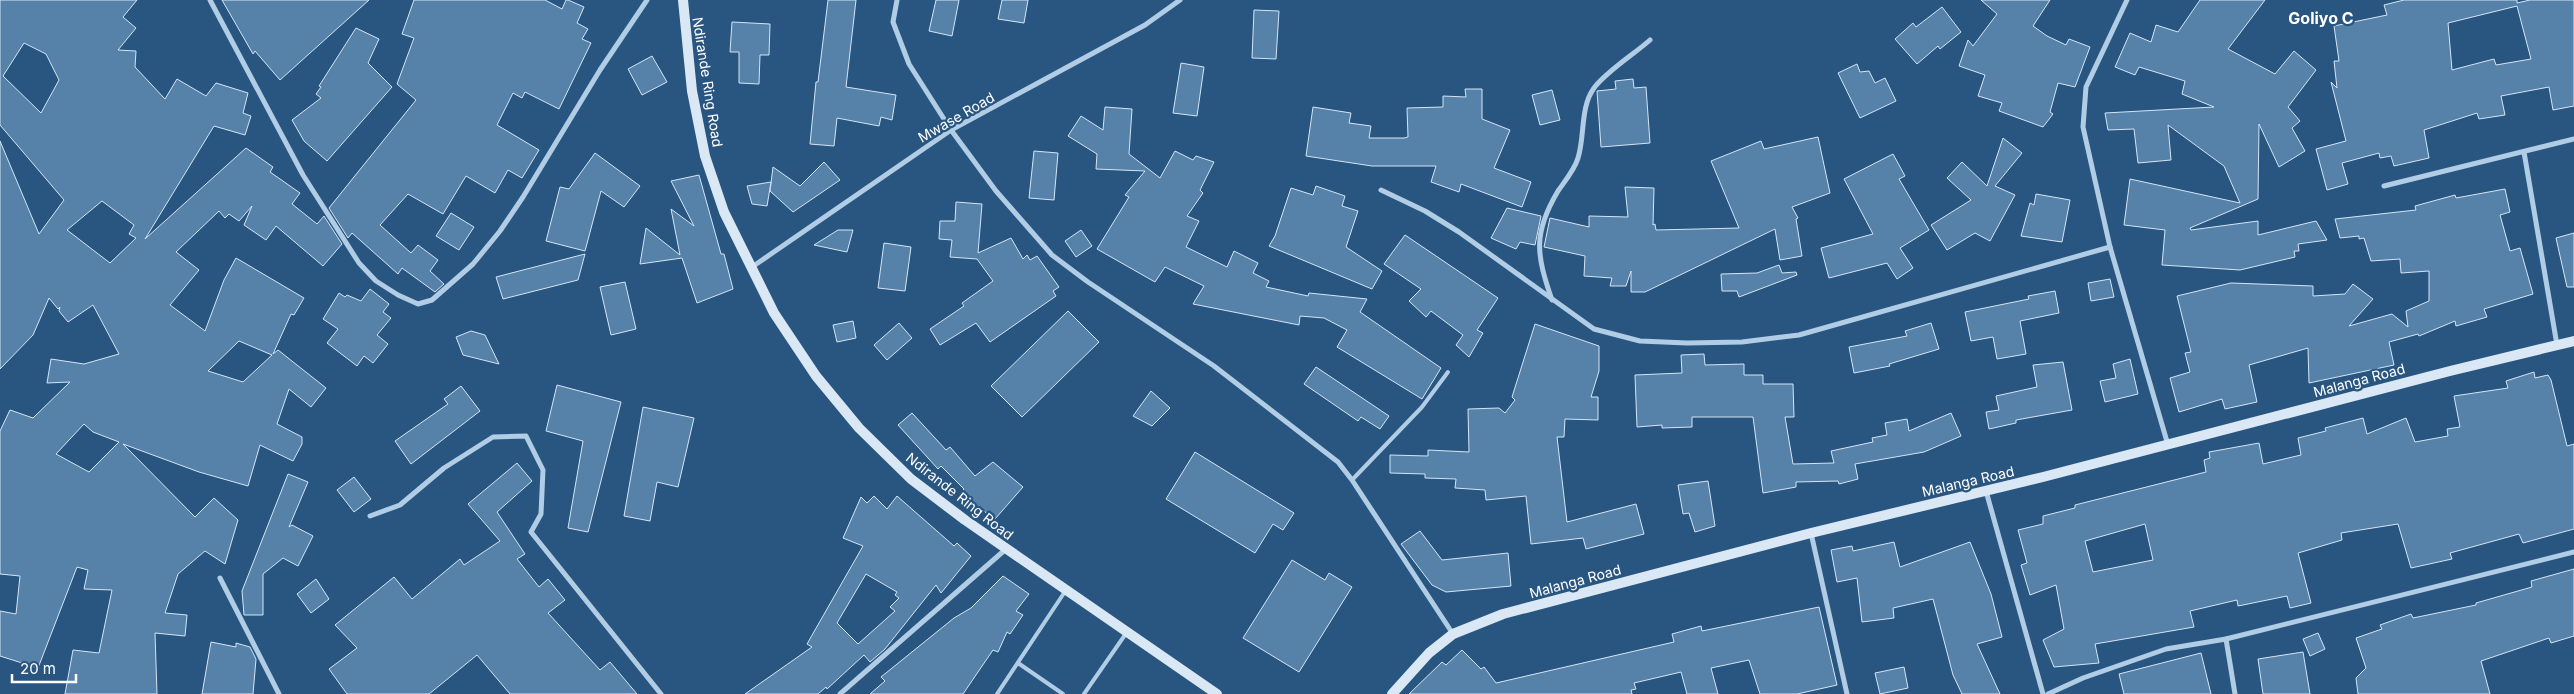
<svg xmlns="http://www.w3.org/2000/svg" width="2574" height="694" viewBox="0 0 2574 694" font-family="Inter,sans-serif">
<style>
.building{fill:#5682aa;stroke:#d4e5f5;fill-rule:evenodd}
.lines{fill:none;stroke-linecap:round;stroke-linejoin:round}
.lane{stroke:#b1cde5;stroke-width:4}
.street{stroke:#b1cde5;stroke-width:5}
.secondary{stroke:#dae8f5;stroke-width:10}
.labels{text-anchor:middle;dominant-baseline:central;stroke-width:4.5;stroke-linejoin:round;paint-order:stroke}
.street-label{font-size:14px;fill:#fff;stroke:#295680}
.quarter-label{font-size:16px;font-weight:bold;fill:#fff;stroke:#295680}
</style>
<rect width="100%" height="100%" fill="#295680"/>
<!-- building -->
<g class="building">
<path d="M0,0H137L123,17L136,28L118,50L136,51L135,67L165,99L177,79L206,96L216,83L248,93L243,113L251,116L245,135L214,126L145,239L246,148L273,167L270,172L300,193L292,204L317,224L324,216L342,244L323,266L276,226L266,240L244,225L252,206L239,221L229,214L225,218L219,211L176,252L199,270L170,305L205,331L224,280L236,258L304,298L294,315L291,314L273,354L278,350L326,388L311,407L289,389L277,424L302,437V444L293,461L260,445L248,486L199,472L123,444L195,517L214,498L238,520L225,564L205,551L178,574L165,613L187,615L185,636L155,633L157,694H65L73,650L99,653L112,590L84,589L88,570L77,567L38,668L0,656V611L16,614L20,576L0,574V431L10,410L33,418L70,382L47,383L51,359L84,364L119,354L93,305L68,322L59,311L60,307L58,309L49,298L33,335L0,369V141L39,234L64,200L0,125ZM24,43L46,54L59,80L41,113L3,76ZM102,201L134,225L129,234L136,238L110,263L67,230ZM239,341L272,355L243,382L208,371ZM84,424L93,432L119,442L89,472L56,454Z"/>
<polygon points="222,0 369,0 280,80 255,51 253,54"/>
<polygon points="414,0 545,0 562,9 566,0 568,0 584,7 577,23 588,29 582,39 591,43 559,109 525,92 522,98 513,93 497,125 539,150 522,178 508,170 495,193 466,176 443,214 408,194 380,225 411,253 418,245 438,260 430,271 444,284 435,292 402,268 398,274 352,233 348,238 329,208 416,100 397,84 414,38 402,34"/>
<polygon points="828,0 856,0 846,87 896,95 892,120 881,117 879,126 837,118 834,146 810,144 816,82 818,82"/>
<polygon points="936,0 959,0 952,36 929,31"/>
<polygon points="1002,0 1028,0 1024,23 998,19"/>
<polygon points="1981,0 2050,0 2033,26 2047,36 2066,45 2069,39 2090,47 2075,87 2058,83 2050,112 2053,114 2043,127 1999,111 2002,103 1978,96 1985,75 1959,66 1968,40 1973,46 1997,14"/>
<polygon points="2200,0 2265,0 2228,49 2275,74 2294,51 2316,70 2288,107 2300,121 2292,128 2305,151 2279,167 2259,124 2258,199 2190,228 2191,230 2258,221 2258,235 2316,221 2327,240 2298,244 2299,251 2294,251 2295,257 2240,270 2162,265 2165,230 2124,225 2130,179 2240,203 2224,166 2168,125 2171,160 2138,163 2134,129 2108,130 2105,113 2214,107 2182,94 2185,81 2139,67 2135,75 2115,67 2130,33 2151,42 2156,25 2178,32"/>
<path d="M2404,0H2517V3L2530,0H2574V106L2553,110L2549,87L2501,96L2505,115L2479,119L2477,113L2424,130L2429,158L2394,166L2391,156L2380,158L2379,153L2342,163L2348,184L2327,190L2316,149L2346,141L2331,82L2337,88L2334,61H2339L2334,26L2387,15L2384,5ZM2517,6L2531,59L2496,65L2494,59L2452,70L2448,23Z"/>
<polygon points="1942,7 1961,32 1940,49 1938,46 1917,64 1895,39 1913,23 1916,27"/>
<polygon points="1254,10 1279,11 1276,59 1252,58"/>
<polygon points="732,22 770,24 769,55 760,55 759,84 739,83 739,52 730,52"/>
<polygon points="356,28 379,39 368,63 392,87 327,161 304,141 292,120 321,98 316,94 321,87 319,86"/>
<polygon points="652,56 667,82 642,95 628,69"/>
<polygon points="1181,63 1204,67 1197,116 1173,113"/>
<polygon points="1857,64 1860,72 1869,71 1875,83 1885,78 1896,101 1860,118 1838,73"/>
<polygon points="1633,79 1634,88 1646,87 1650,143 1601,147 1597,91 1616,89 1615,81"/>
<polygon points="1465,89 1482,89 1482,119 1510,130 1494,168 1531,182 1522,207 1461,184 1459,192 1431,182 1436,166 1372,166 1306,156 1313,107 1351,113 1349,123 1371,126 1369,138 1404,138 1408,137 1407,108 1443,107 1443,96 1466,97"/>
<polygon points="1552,90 1560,120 1540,125 1532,95"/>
<polygon points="1105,107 1132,109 1129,154 1160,178 1175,151 1193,160 1196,156 1214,162 1200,190 1203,193 1187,216 1199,221 1186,247 1227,267 1234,251 1258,263 1253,273 1269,281 1266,287 1308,296 1309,293 1367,299 1360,312 1441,368 1422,399 1337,347 1347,330 1324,318 1300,316 1299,325 1193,304 1204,286 1165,267 1155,282 1097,249 1129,197 1125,195 1145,171 1096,169 1097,154 1068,136 1081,116 1103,130"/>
<polygon points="1818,137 1830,193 1792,207 1798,218 1796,219 1802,256 1780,260 1775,229 1645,292 1631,292 1631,271 1626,286 1610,286 1612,278 1584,276 1585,256 1544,247 1550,218 1589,227 1589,216 1628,217 1625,187 1654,188 1653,225 1655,224 1656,230 1739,228 1711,161 1761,141 1764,149"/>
<polygon points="2003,138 2022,153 1995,186 2015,195 1990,241 1975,233 1947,250 1931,225 1971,200 1947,178 1962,162 1987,186"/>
<polygon points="1034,151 1058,153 1054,200 1029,198"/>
<polygon points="595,153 640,186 624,207 601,191 585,251 546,241 560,187 569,189"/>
<polygon points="1893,154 1905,176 1899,179 1929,230 1900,248 1913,268 1897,279 1887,263 1829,278 1821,248 1873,234 1844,179"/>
<polygon points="824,162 840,180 793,212 770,191 773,167 800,186"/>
<polygon points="699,175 721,254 724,254 733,289 697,303 682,258 640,264 646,228 680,255 671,209 694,226 671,181"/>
<polygon points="771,182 767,206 752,204 747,186"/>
<polygon points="1316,186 1345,196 1342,206 1358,211 1346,247 1382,271 1372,289 1269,246 1275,236 1291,188 1313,195"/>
<polygon points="2505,189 2510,212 2500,215 2510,251 2520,248 2533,294 2484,309 2487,317 2456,326 2455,321 2419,336 2418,334 2389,342 2394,365 2309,383 2308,348 2249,365 2257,402 2225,409 2222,399 2179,412 2170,378 2190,372 2185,353 2191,352 2177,296 2231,283 2313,286 2313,296 2345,294 2353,284 2373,299 2349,326 2392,314 2408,327 2406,311 2429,301 2429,271 2401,273 2400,259 2371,261 2364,238 2359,239 2359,236 2340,238 2335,219 2416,210 2415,206 2455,195 2456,198"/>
<polygon points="2036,194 2070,200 2062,242 2021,236 2030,203 2034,205"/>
<polygon points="956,202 982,204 978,253 1011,238 1023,259 1027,255 1030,260 1037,256 1059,287 1053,291 1056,296 990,342 976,323 940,345 930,329 964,306 962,303 993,281 977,259 950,257 952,240 939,239 940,221 955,221"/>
<polygon points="1507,208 1541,216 1535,245 1520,242 1516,249 1491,238"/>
<polygon points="451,213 474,227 459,250 436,236"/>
<polygon points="838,230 853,230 847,252 814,245"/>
<polygon points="1081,230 1092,246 1076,257 1065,241"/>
<polygon points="2574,233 2574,287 2567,287 2556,238"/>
<polygon points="1405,235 1498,298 1477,330 1483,333 1469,357 1456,345 1463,335 1431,311 1426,317 1409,301 1421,289 1384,264"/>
<polygon points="884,243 911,247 905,291 878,288"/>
<polygon points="585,254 578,280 503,299 496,277"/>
<polygon points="1779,265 1782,273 1796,272 1797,275 1739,297 1737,291 1722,291 1721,274 1757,273"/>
<polygon points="2110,279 2114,297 2091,301 2088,283"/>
<polygon points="625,282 636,329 611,335 600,287"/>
<polygon points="370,289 389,304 383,312 391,318 377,335 388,344 373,363 364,356 357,366 327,343 338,329 323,319 339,293 345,297 347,295 361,301"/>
<polygon points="2055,291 2059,313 2020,321 2026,354 1997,359 1993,337 1971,341 1965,312 2029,299 2028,296"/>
<polygon points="1068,311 1099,342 1022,417 991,386"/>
<polygon points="853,321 856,338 837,342 833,325"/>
<polygon points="899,323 912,338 887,360 874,345"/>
<polygon points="1931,323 1939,349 1889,364 1890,366 1854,373 1849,347 1907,336 1905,331"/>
<polygon points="1535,324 1599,346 1599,371 1591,397 1598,397 1598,420 1565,419 1564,437 1557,437 1567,522 1636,504 1644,534 1586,549 1583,538 1531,544 1526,496 1486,500 1485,490 1455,488 1456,479 1425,478 1425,474 1390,473 1390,455 1428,456 1428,450 1469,452 1468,409 1499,408 1505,413 1515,400 1512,397"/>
<polygon points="471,331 485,335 499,364 463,355 456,337"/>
<polygon points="1704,354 1705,365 1744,364 1744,375 1763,375 1763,384 1793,384 1794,417 1785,417 1793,464 1834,463 1831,451 1873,442 1872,438 1887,435 1885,423 1907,419 1909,431 1951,413 1961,436 1924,452 1855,464 1858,479 1839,484 1838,481 1796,482 1796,487 1763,493 1753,417 1692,417 1692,427 1662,428 1662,425 1637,427 1635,375 1682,373 1681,355"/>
<polygon points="2130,359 2138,394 2105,402 2100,381 2116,378 2113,364"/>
<polygon points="2063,362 2072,410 2016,420 2016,423 1989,429 1986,412 1999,410 1996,396 2037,387 2033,365"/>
<polygon points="1316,367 1389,416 1380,429 1361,417 1358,421 1304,384"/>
<path d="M2534,372L2535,378L2548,375L2551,380L2567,446L2574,444V529L2523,543L2519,534L2450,553L2452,559L2411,568L2398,524L2341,533L2342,540L2298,553L2311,603L2290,608L2287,596L2238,606L2237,600L2190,611L2194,627L2095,644L2099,663L2054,667L2043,640L2064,629L2056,585L2030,595L2021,565L2027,563L2018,530L2043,524V516L2075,508V505L2206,472L2204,460L2210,458L2209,452L2259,443L2263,464L2301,455L2298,438L2326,431L2325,428L2363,418L2367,434L2406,418L2415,442L2448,436L2447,429L2460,427L2454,396L2508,388L2506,381ZM2145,524L2153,560L2093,572L2085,541Z"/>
<polygon points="557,385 621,402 588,532 568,528 583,441 546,431"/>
<polygon points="461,386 480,411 411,464 395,441 448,404 444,399"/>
<polygon points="1151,391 1170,408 1152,426 1133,416"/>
<polygon points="643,407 694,418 678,487 657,482 650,521 624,516"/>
<polygon points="912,413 946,450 950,447 975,476 993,462 1023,487 995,519 960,494 964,489 941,466 938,469 898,425"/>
<polygon points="1195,452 1294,513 1283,530 1273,524 1255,553 1166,499"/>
<polygon points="517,463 532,481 497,512 525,554 517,559 539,587 548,579 565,600 548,613 600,670 610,662 637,694 510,694 477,655 429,694 347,694 329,669 357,648 335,625 394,577 412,599 460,559 464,565 500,541 468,504"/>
<polygon points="288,474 308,482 289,527 292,525 313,536 298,566 283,558 263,574 263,615 244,615 242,591"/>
<polygon points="354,477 371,499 354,512 337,490"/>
<polygon points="1708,481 1715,526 1695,532 1689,513 1683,514 1678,485"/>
<path d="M874,496L887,509L897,496L954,546L957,543L971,556L941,593L936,585L885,649L870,662L864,655L827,689L826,687L818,694H745L812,647L807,644L863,546L843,538L861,497L867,503ZM866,574L897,592L895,595L899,598L890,607L895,611L858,644L837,623Z"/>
<polygon points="1420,531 1442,560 1508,553 1511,586 1446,592 1432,585 1401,544"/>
<polygon points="1894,542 1900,567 1970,542 1991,594 2002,637 1977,644 2000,694 1962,694 1953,675 1933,599 1893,608 1894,618 1862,622 1857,578 1837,582 1831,550 1852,546 1853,551"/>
<polygon points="1292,560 1325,580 1329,573 1352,587 1299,672 1243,638"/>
<polygon points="2574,569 2574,636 2551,643 2549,638 2481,661 2490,694 2358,694 2356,678 2366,668 2356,638 2382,629 2380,625 2411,614 2413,618 2476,605 2476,603 2532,587 2531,581"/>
<polygon points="1003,576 1029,594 1016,611 1023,615 1010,634 1007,632 998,652 993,650 963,694 870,694 885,681 881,677 954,618 971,608"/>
<polygon points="316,579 329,599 311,613 297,594"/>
<polygon points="1819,607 1837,685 1797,694 1760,694 1749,660 1711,668 1718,694 1687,694 1681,672 1634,683 1636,689 1631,690 1632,694 1409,694 1442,662 1446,665 1462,650 1481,669 1484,667 1496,683 1674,642 1672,634 1701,626 1702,631"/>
<polygon points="2318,633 2325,649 2310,656 2303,639"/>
<polygon points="211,642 236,647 236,643 250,647 256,659 253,694 202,694"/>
<polygon points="2303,652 2310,694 2263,694 2258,659"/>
<polygon points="2201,653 2211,694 2124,694 2119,674"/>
<polygon points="1904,667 1908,688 1880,694 1875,673"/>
</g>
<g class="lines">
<!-- lane -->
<g class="lane">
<polyline points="1352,480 1422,407 1448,372"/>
<polyline points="1018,663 1063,694"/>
<polyline points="997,694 1066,590"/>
<polyline points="1084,694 1127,632"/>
</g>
<!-- street -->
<g class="street">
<polyline points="210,0 303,175 359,263 376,281 398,295 418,304 432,300 473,264 500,231 523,197 600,70 647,0"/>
<polyline points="897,0 893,22 909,64 951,130 996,191 1052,255 1088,282 1214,366 1338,462 1352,480 1453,634"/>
<polyline points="2127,0 2086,87 2083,127 2110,247 2168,445"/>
<polyline points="2524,152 2557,345"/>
<polyline points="2384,186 2574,139"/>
<polyline points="1381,190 1425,211 1459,232 1594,329 1640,341 1687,343 1742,342 1799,335 2110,247"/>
<polyline points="752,267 951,130 1145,25 1180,0"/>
<path d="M1552,300C1536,254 1533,233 1558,191C1565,181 1575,169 1578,158C1585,136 1580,107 1594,88C1607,71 1633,55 1650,40"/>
<polyline points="1986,491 2043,694"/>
<polyline points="370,516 400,505 444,468 493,437 526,436 543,470 541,514 531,532 661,694"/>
<polyline points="1811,533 1847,694"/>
<polyline points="220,578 279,694"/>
<polyline points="2226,639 2235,694"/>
<polyline points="840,694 1006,549"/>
<polyline points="2048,694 2083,678 2166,649 2226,639 2574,552"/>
</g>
<!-- secondary -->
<g class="secondary">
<polyline points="683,0 692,91 705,156 724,212 774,313 816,376 859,428 911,479 965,520 1217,694"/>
<polyline points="1392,694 1429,653 1453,634 1503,614 1811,533 2043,477 2450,371 2574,341"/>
</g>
</g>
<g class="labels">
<!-- street labels -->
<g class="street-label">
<text transform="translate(708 82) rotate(81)">Ndirande Ring Road</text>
<text transform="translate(956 117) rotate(-30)">Mwase Road</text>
<text transform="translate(2359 380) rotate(-15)">Malanga Road</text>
<text transform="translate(1968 481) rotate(-13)">Malanga Road</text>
<text transform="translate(960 496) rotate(38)">Ndirande Ring Road</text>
<text transform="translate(1575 581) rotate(-15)">Malanga Road</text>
</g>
<!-- quarter labels -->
<g class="quarter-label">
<text x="2321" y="18">Goliyo C</text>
</g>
</g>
<!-- scale -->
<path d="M12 674v8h64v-8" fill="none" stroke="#ffffff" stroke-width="2.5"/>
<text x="20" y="674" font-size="15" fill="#ffffff" stroke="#295680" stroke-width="4" paint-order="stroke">20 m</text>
</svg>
